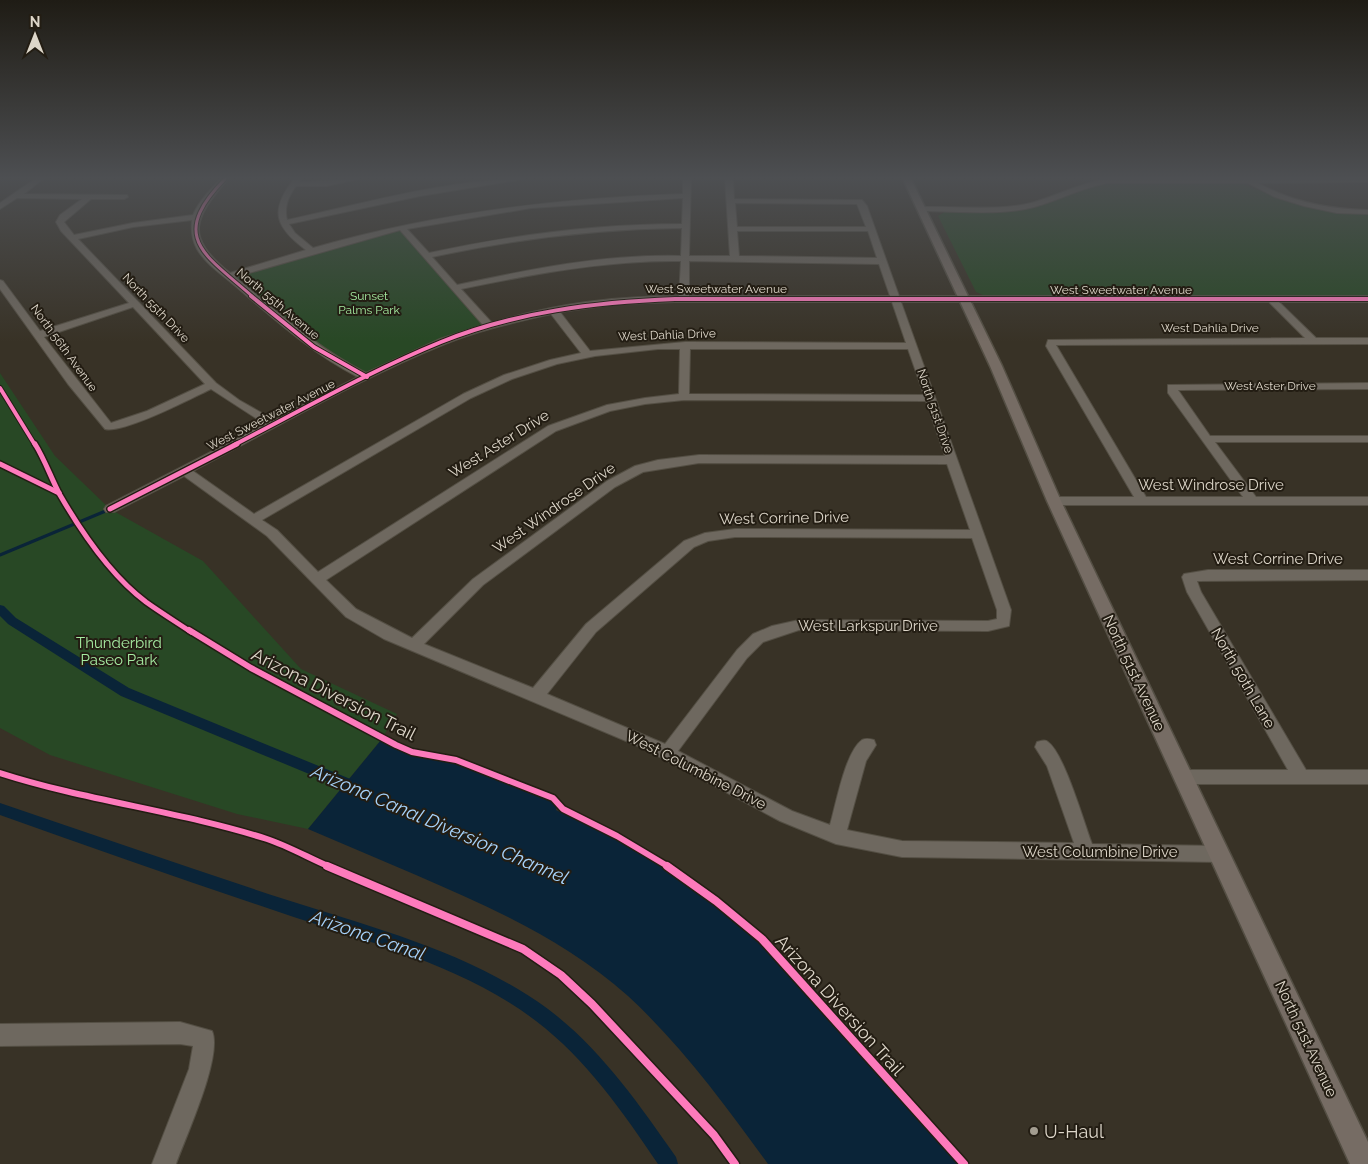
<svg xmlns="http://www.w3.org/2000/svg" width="1368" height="1164" viewBox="0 0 1368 1164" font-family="Raleway,sans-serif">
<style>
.green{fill:#284825}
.water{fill:#0a2438}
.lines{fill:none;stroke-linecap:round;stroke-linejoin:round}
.stream{stroke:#0a2438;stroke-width:3}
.canal{fill:#0a2438;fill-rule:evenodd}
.minor-casing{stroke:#544f44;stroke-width:2}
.major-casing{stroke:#544f44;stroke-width:3}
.minor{fill:#6e685f;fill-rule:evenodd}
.major{fill:#766c64;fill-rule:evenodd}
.cycleway-far4-casing{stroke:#231d13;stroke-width:5}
.cycleway-far3-casing{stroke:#231d13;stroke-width:6}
.cycleway-far2-casing{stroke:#231d13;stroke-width:8}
.cycleway-far1-casing{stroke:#231d13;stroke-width:9}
.cycleway-casing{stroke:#231d13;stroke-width:11}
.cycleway-far4{stroke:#fd7abc;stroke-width:3}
.cycleway-far3{stroke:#fd7abc;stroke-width:4}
.cycleway-far2{stroke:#fd7abc;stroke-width:5}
.cycleway-far1{stroke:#fd7abc;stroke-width:6}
.cycleway{stroke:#fd7abc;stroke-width:8}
.poi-dot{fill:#a39d90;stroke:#231d13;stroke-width:2}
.labels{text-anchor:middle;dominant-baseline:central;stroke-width:4;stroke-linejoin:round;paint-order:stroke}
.far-street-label{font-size:12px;fill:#ddd6c9;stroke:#231d13}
.far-park-label{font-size:12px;fill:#a5eba1;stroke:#231d13}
.street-label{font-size:15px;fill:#ddd6c9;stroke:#231d13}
.park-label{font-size:15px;fill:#a5eba1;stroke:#231d13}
.near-street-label{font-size:18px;fill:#ddd6c9;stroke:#231d13}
.near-poi-label{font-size:18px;fill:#ddd6c9;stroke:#231d13;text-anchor:start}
.near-water-label{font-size:19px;font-style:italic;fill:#a6d2fa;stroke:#231d13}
</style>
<rect width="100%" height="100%" fill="#383226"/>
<!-- green -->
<g class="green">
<polygon points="1108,183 1239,183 1300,205 1368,214 1368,296 985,296 976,292 938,216 946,211 1007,210 1095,185"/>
<polygon points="402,228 489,326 458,336 367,377 342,364 229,276"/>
<polygon points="0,373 55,456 110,509 203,561 301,669 397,714 381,740 308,829 237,814 50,755 0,728"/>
</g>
<!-- water -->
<path class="water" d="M381,740L411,754L452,761L558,802L556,810L648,855L728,913L758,939L819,1003L958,1164H768C725,1105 682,1046 628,996C565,940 492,908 416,875C380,860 344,844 308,829Z"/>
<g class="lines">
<!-- stream -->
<polyline class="stream" points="0,555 108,510"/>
<!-- canal -->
<g class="canal">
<polygon points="0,605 4,606 16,618 129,688 365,785 367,789 365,793 360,795 355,793 121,696 8,624 0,616"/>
<path d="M0,803C94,835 189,868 284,899C374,928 470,952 548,1009C600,1048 639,1104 676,1157L678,1164H658C623,1112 586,1059 536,1021C461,964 367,942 279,912C186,881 93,848 0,815Z"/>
</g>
<!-- minor casing -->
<g class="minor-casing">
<g id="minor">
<path d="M35,179H43L24,194L127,195L128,197L124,199H91L64,222L74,235L133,223L193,215C199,201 210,190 221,179H228C194,219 184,236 230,273L306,250C275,227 269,211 294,179H301L300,182L358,179L327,186H296C288,197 284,207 287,220C361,204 449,179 524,179L420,196L289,224L295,233L313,248C435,213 557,198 683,194V179H691L689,256H730L725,179H733L734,199L862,200L867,206L899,296H1368V302H1279L1316,338H1368V344L1056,345L1146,497H1243L1168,393V385L1368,383V389L1178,390L1210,436H1368V442H1215L1256,497H1368V505H1054L1048,501L1054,497H1134L1046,346L1048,340L1305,338L1269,302H901L1011,610L1009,626L988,631L799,630L763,642L747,658L678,751L792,811L830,825C836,805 845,752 862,740C866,738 870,739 874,740L876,745L866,761L847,830L902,841L1074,843L1047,766L1035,747L1037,742C1041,741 1045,739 1048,742C1064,753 1084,823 1092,844L1219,846L1225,848L1228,854L1225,860L1219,862L902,857L836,844L780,821L645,749L384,639L346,617L267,536L184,476L114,512H106L104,509L106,506L265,424L211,389C192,398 123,434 105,429L68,384L0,289V280L3,281L40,331L129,303L61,231L56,222L60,215L82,199L17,198L0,209V203ZM683,198L682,224C596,224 512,235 429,253L407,229L531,208ZM735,203L857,204L866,227H737ZM192,220C191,231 192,240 197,249C206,264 220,273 233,284C273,318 311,353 358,377L274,420L239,400L216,383L78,239L133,227ZM682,228L681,256C605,254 531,269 457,285L432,257C515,239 597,229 682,228ZM400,230L483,325L440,339L366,373C317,348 278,312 235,277ZM737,231H868L877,258L739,256ZM681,261L679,296C616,296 552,304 492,323L461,289C534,274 606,260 681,261ZM689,261L879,264L890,296H689ZM675,302H892L906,343L685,342L590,351L560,312L617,304ZM133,307L205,384L147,411L111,423L44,337ZM551,314L581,353L550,360L504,375L463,394L254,514L193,471C276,428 358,379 445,344C479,330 516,322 551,314ZM658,349H680L679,394L645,398L607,405L548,426L318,572L277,530L262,520L471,398L512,379L557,364L595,356ZM690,349H908L924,395L689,394ZM684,400L926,401L945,456L699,455L658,460L635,466L607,481L473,579L412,638L356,609L326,580L556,431L610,411L645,404ZM699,463L947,464L970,530L735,529L705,533L684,541L586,624L533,688L424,644L483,585L615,487L643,472ZM735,537L972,538L997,610V619L988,621L799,620L772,626L753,634L737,650L665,744L547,694L596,632L694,547L708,541Z"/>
<path d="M1105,179H1368V182L1258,183C1292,202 1329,209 1368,210V214L1337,213L1304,206L1275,197L1248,183H1107C1081,188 1059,200 1034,207C1001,216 956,211 922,211L918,209L922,207C953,206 1001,211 1031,203C1056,196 1078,184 1105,179Z"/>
<polygon points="1208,570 1368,570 1368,580 1197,581 1201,592 1306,770 1368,770 1368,784 1182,784 1176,782 1174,777 1176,772 1182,770 1288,770 1187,592 1182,577 1184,574"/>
<path d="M180,1022L212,1031C223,1056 186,1136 176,1164H152L189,1069L193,1046L180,1044L0,1046V1024Z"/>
</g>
</g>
<!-- major casing -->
<g class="major-casing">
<polygon id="major" points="903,179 911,179 1002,366 1061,501 1368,1142 1368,1164 1350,1164 1047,501 990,366"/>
</g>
<!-- minor -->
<use href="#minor" class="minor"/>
<!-- major -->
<use href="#major" class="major"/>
<!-- cycleway-far4 casing -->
<g class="cycleway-far4-casing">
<path id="cycleway-far4" d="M225,179C167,238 206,255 253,297"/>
</g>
<!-- cycleway-far3 casing -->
<g class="cycleway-far3-casing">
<g id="cycleway-far3">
<polyline points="251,296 314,347 367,377"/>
<polyline points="0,388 35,445"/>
<path d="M234,445C302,410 370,371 441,342C515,312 596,302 675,299H1368"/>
</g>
</g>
<!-- cycleway-far2 casing -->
<g class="cycleway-far2-casing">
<g id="cycleway-far2">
<path d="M35,444C45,460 51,478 60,495C82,533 110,575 146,602C160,612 176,622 191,632"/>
<polyline points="0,464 59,493"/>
<polyline points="110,509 237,444"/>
</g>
</g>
<!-- cycleway-far1 casing -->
<g class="cycleway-far1-casing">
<g id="cycleway-far1">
<polyline points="189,630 251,668 396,745 412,752 456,760 553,798 563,809 617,836 669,867"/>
<path d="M0,773C87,801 179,811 267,839C288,846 309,858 330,867"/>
</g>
</g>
<!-- cycleway casing -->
<g class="cycleway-casing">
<g id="cycleway">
<polyline points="327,866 523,949 561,975 592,1004 714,1135 735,1164"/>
<polyline points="667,866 716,901 762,939 964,1164"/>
</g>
</g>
<!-- cycleway-far4 -->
<use href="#cycleway-far4" class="cycleway-far4"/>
<!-- cycleway-far3 -->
<use href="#cycleway-far3" class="cycleway-far3"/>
<!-- cycleway-far2 -->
<use href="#cycleway-far2" class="cycleway-far2"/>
<!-- cycleway-far1 -->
<use href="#cycleway-far1" class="cycleway-far1"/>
<!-- cycleway -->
<use href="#cycleway" class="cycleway"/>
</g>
<!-- sky -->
<linearGradient id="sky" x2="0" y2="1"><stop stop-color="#1f1c15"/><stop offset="0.52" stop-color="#4d4f52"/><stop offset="1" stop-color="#4d4f52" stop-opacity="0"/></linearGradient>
<rect width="1368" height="342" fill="url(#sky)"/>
<!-- markers -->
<circle class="poi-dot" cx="1034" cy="1131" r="5"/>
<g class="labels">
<!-- far-street labels -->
<g class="far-street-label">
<text x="716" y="289">West Sweetwater Avenue</text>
<text x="1121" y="290">West Sweetwater Avenue</text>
<text transform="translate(278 304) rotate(40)">North 55th Avenue</text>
<text transform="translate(156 308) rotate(46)">North 55th Drive</text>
<text x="1210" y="328">West Dahlia Drive</text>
<text transform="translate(667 335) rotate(-2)">West Dahlia Drive</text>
<text transform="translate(64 348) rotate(54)">North 56th Avenue</text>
<text x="1270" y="386">West Aster Drive</text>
<text transform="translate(935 411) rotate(71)">North 51st Drive</text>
<text transform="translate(271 415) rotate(-27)">West Sweetwater Avenue</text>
</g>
<!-- far-park labels -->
<g class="far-park-label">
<text x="369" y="296">Sunset<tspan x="369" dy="14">Palms Park</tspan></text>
</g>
<!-- street labels -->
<g class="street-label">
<text transform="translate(499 444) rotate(-32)">West Aster Drive</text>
<text x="1211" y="485">West Windrose Drive</text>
<text transform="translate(554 508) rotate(-35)">West Windrose Drive</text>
<text transform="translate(784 518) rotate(-1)">West Corrine Drive</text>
<text x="1278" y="559">West Corrine Drive</text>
<text x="868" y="626">West Larkspur Drive</text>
<text transform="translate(1134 673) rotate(65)">North 51st Avenue</text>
<text transform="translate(1243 678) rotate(60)">North 50th Lane</text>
<text transform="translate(696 770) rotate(27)">West Columbine Drive</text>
<text x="1100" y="852">West Columbine Drive</text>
<text transform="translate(1306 1039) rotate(65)">North 51st Avenue</text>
</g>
<!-- park labels -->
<g class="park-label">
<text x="119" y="643">Thunderbird<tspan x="119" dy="17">Paseo Park</tspan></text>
</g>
<!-- near-street labels -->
<g class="near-street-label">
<text transform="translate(334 694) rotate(27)">Arizona Diversion Trail</text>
<text transform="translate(840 1005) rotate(48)">Arizona Diversion Trail</text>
</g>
<!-- near-poi labels -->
<g class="near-poi-label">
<text x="1044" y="1131">U-Haul</text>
</g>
<!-- near-water labels -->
<g class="near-water-label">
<text transform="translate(440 824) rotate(23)">Arizona Canal Diversion Channel</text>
<text transform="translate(368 935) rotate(19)">Arizona Canal</text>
</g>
</g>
<!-- north arrow -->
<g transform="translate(35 35)" stroke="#231d13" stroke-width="4" paint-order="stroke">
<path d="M0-4L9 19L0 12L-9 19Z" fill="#ddd6c9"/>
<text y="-8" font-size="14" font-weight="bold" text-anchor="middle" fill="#ddd6c9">N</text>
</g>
</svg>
